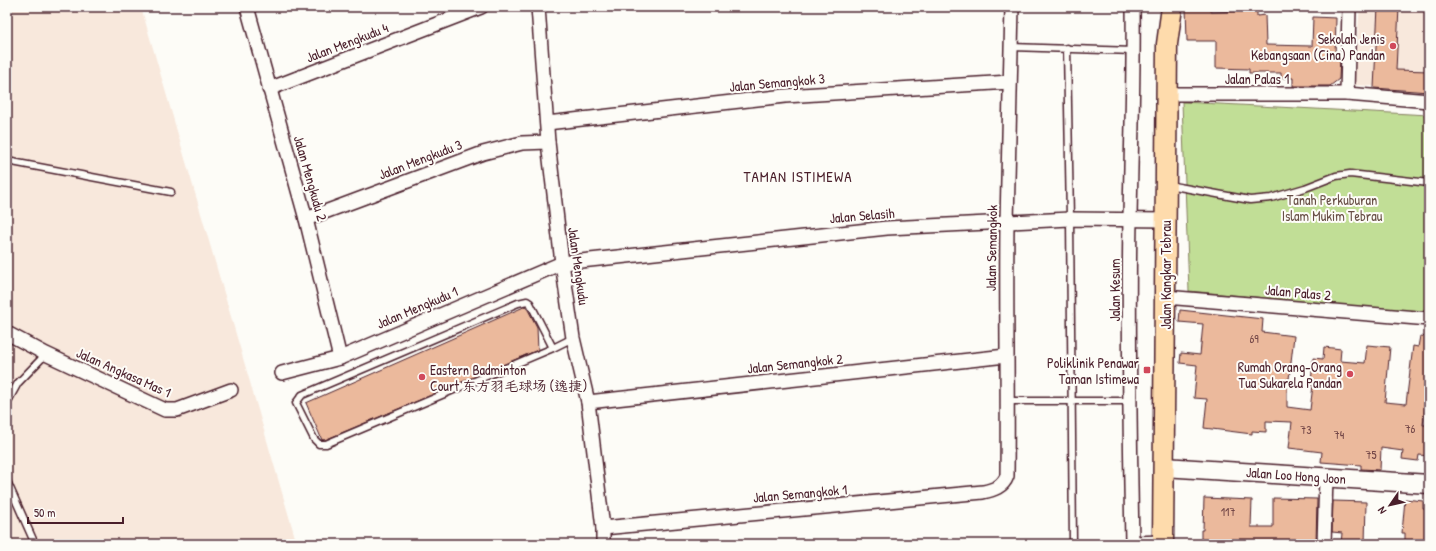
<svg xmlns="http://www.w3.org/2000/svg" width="1436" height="551" viewBox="0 0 1436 551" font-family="'Patrick Hand','LXGW WenKai TC',sans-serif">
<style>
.built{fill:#f8e8dc}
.green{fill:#c1de96;stroke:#867e60}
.building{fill:#ebb99c;stroke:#4a1f2b}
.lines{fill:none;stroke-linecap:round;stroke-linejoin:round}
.lane-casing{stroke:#4a1f2b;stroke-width:9}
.street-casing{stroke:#4a1f2b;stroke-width:16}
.secondary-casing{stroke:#4a1f2b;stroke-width:21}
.primary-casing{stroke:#4a1f2b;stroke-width:23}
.lane{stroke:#fdfcf7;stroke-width:6}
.street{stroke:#fdfcf7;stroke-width:13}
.secondary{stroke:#fdfcf7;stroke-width:18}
.primary{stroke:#fedbac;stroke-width:20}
.poi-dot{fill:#d1495b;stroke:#fdfcf7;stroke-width:1.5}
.labels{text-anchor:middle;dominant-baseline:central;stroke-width:4;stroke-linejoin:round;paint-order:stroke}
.number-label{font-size:12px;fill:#724647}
.poi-label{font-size:14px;fill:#4a1f2b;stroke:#fdfcf7;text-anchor:end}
.street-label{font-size:14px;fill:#4a1f2b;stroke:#fdfcf7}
.park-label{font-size:14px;fill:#684f46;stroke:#fdfcf7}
.neighbourhood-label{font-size:15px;letter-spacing:1px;fill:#4a1f2b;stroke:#fdfcf7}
</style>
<rect width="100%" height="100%" fill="#fdfcf7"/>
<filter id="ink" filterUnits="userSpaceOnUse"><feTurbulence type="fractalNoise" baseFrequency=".025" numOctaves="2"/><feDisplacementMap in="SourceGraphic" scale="8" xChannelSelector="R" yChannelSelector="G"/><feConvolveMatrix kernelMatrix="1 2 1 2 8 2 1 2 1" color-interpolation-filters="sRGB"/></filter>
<g filter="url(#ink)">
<!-- built -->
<g class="built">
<polygon points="7,7 141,7 297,544 7,544"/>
<polygon points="1360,7 1429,7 1429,89 1353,85"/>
</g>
<!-- green -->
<polygon class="green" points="1182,102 1429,115 1429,313 1189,291"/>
<!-- building -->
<g class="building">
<polygon points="1186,7 1211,7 1211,12 1244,11 1244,7 1257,7 1257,16 1265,15 1266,45 1312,46 1313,17 1336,18 1335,57 1340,57 1339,79 1330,86 1293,86 1293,78 1281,78 1281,73 1249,73 1249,69 1216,68 1216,41 1187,41"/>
<polygon points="1378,7 1399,7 1396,70 1429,71 1429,92 1374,88"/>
<polygon points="526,306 537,327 538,350 325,440 322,440 306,403"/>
<polygon points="1180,310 1263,319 1262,332 1294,336 1289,379 1287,379 1287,407 1310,410 1313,385 1311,385 1313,358 1323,359 1324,347 1341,349 1340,361 1365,363 1367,345 1390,347 1385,402 1406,404 1413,346 1418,347 1420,336 1429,337 1429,403 1426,402 1423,425 1429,425 1429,456 1419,455 1418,461 1402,459 1403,451 1381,448 1380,470 1361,469 1361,465 1321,462 1322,452 1289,448 1292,422 1266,421 1266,432 1252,431 1252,434 1204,428 1207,399 1194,398 1197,365 1180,363 1181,353 1200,355 1203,324 1179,322"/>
<polygon points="1204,498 1252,500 1251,527 1273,527 1273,498 1317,499 1316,544 1201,544 1201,530 1203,530"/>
<polygon points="1405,499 1423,501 1423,509 1429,509 1429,544 1405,544 1405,533 1402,533"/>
<polygon points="1333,501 1366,502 1365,544 1341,544 1342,533 1332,532"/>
</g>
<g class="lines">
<!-- lane casing -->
<g class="lane-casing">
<g id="lane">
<polyline points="1011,47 1134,51"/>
<polyline points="1067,48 1070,219 1073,544"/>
<polyline points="7,161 171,192"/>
<polyline points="1168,185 1250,200 1271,198 1305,188 1336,176 1350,174 1429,183"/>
<polyline points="553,348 326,444 319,444 314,439 296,403 302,395 518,303 527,301 530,303 553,348 573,338"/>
<polyline points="1008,401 1129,401"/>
<polyline points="7,403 18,383 46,354"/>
<polyline points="7,481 35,544"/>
</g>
</g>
<!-- street casing -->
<g class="street-casing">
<g id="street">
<polyline points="247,7 306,219 340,358"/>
<polyline points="538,7 548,142 562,263 573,338 588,402 603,528 603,544"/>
<path d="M1133,7C1134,78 1131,148 1130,219C1128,327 1130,435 1132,543L1163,542"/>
<polyline points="269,89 481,7"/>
<polyline points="1167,94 1347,94 1429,101"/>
<polyline points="1347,94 1349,7"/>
<polyline points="547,123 785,96 1010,82"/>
<polyline points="306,219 483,153 522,143 548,142"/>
<polyline points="1165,297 1429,319"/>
<polyline points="7,333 46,354 165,410 177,410 231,390"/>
<polyline points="282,373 340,358 562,263 887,228 1070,219 1166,220"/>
<polyline points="588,402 1006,356"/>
<path d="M603,528L983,492C993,490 1003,487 1007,476C1008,392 1006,307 1007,222C1008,150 1011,79 1012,7"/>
<polyline points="1324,544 1326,477"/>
</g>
</g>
<!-- secondary casing -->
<g class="secondary-casing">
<polyline id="secondary" points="1164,467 1429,484"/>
</g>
<!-- primary casing -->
<g class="primary-casing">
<polyline id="primary" points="1163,544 1167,44 1172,7"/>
</g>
<!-- lane -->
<use href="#lane" class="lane"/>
<!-- street -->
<use href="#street" class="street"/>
<!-- secondary -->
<use href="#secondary" class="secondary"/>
<!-- primary -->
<use href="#primary" class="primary"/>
</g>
</g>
<!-- markers -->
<g class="poi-dot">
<circle cx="1393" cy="46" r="4"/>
<rect x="1143" y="366" width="8" height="8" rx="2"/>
<circle cx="1350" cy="374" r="4"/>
<circle cx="422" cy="377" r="4"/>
</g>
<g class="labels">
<!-- number labels -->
<g class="number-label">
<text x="1254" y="338">69</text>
<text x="1410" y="428">76</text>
<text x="1306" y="429">73</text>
<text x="1339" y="434">74</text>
<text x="1371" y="454">75</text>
<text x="1228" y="511">117</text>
</g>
<!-- poi labels -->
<g class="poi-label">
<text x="1385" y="38">Sekolah Jenis<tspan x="1385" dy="16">Kebangsaan (Cina) Pandan</tspan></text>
<text x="1139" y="362">Poliklinik Penawar<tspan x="1139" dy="16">Taman Istimewa</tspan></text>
<text x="1342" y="366">Rumah Orang-Orang<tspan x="1342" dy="16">Tua Sukarela Pandan</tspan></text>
<text x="430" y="369" text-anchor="start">Eastern Badminton<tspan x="430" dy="16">Court 东方羽毛球场 (逸捷)</tspan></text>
</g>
<!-- street labels -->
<g class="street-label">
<text transform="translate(347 42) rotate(-21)">Jalan Mengkudu 4</text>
<text x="1257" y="78">Jalan Palas 1</text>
<text transform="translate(777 82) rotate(-5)">Jalan Semangkok 3</text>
<text transform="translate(420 159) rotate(-21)">Jalan Mengkudu 3</text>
<text transform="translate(311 178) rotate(74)">Jalan Mengkudu 2</text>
<text transform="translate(862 215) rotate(-5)">Jalan Selasih</text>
<text transform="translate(991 248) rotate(-89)">Jalan Semangkok</text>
<text transform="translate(579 266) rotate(82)">Jalan Mengkudu</text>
<text transform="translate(1165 275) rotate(-90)">Jalan Kangkar Tebrau</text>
<text transform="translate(1114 290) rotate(-90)">Jalan Kesum</text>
<text transform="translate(1298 292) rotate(5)">Jalan Palas 2</text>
<text transform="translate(417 307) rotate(-23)">Jalan Mengkudu 1</text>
<text transform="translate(795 363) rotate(-6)">Jalan Semangkok 2</text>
<text transform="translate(124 372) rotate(24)">Jalan Angkasa Mas 1</text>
<text transform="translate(1296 475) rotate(4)">Jalan Loo Hong Joon</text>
<text transform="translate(800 493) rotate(-5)">Jalan Semangkok 1</text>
</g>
<!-- park labels -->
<g class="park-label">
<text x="1332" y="199">Tanah Perkuburan<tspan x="1332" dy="16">Islam Mukim Tebrau</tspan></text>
</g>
<!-- neighbourhood labels -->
<g class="neighbourhood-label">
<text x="798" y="176">TAMAN ISTIMEWA</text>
</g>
</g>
<!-- margin -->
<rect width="1436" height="551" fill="none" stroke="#fdfcf7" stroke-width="24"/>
<rect x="12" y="12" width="1412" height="527" fill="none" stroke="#4a1f2b" stroke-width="1.5" filter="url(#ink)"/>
<!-- north arrow -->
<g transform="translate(1390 505) rotate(236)" stroke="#fdfcf7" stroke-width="3" paint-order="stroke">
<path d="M0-3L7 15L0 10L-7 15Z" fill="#4a1f2b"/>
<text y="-6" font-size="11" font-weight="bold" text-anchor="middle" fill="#4a1f2b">N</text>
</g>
<!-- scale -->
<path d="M28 517v6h95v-6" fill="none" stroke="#4a1f2b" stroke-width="2"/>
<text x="34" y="517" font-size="12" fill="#4a1f2b" stroke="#fdfcf7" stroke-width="3" paint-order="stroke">50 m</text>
</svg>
